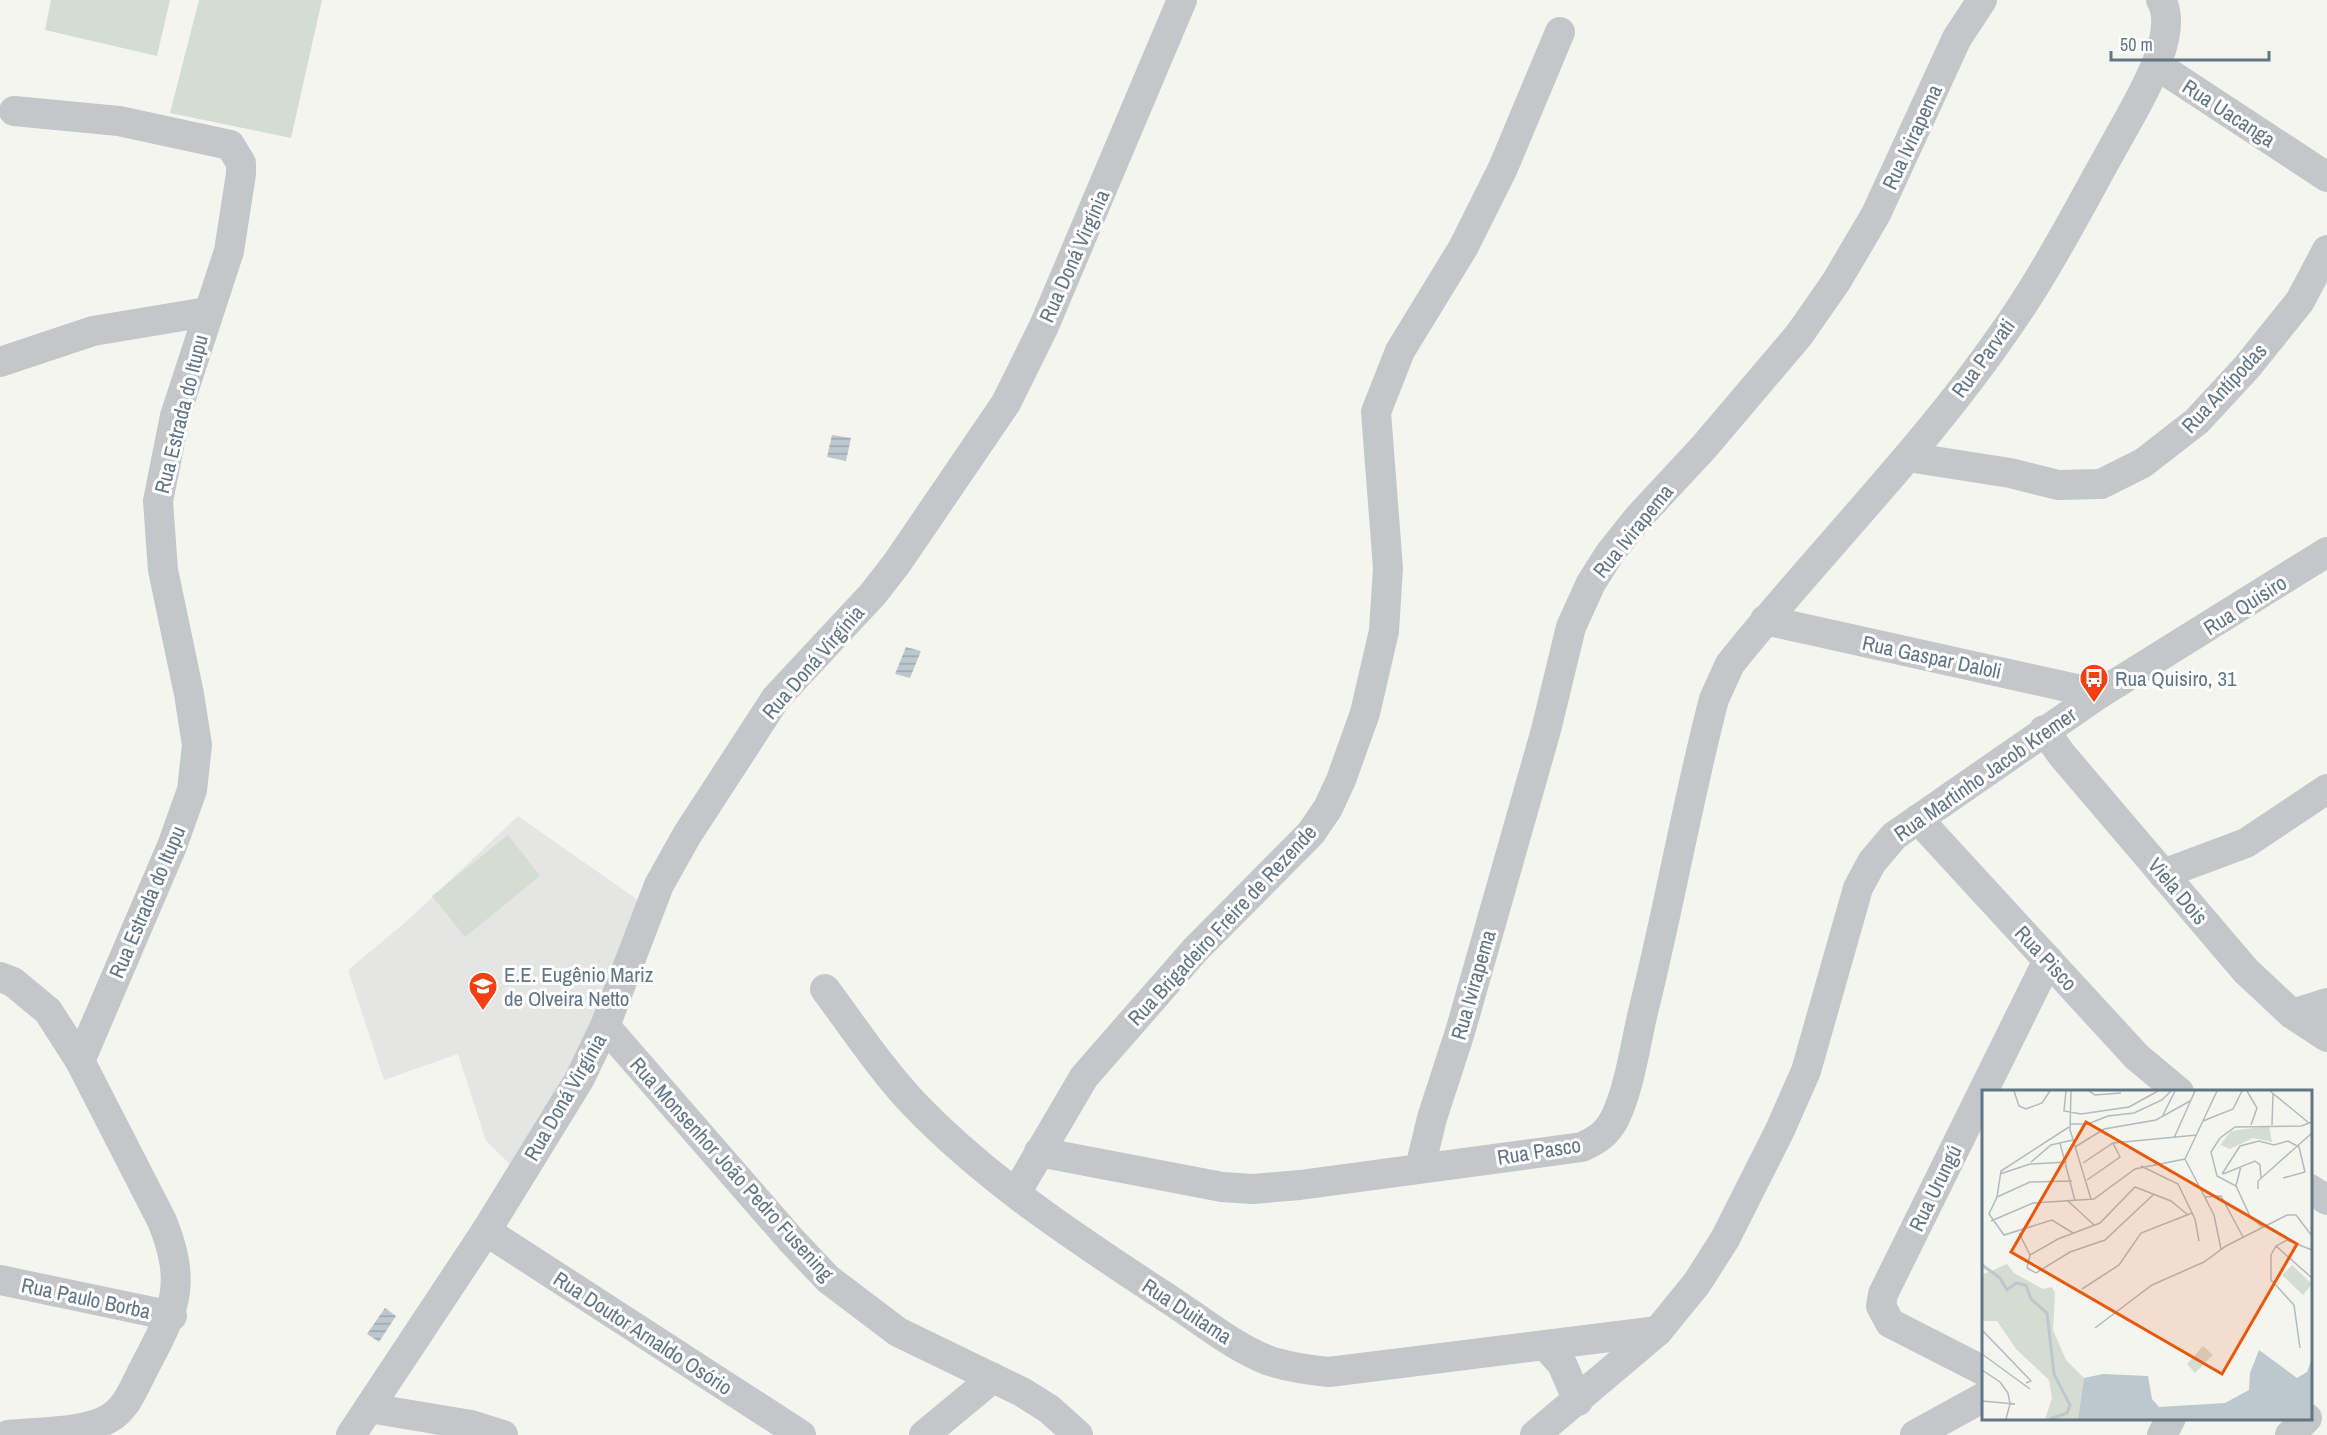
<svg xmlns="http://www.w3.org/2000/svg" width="2327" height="1435" viewBox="0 0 2327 1435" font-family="'Archivo Narrow',sans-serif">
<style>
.built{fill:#e5e6e4}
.pitch{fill:#d5dcd1}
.water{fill:url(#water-rules)}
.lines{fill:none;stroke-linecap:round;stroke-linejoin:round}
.minor{stroke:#c3c7ca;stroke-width:30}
.labels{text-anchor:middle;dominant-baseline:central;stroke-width:6;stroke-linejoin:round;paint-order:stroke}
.street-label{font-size:21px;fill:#617584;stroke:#fff}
.poi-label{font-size:21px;fill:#617584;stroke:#fff;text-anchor:start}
.inset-river{fill:none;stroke:#bcc8cd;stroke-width:3}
.inset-road{fill:none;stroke:#b1babe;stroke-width:1.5}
.view{fill:#e8590c;fill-opacity:0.15;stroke:#e8590c;stroke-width:3}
.inset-edge{fill:none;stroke:#617584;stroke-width:3}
</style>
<defs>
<pattern id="water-rules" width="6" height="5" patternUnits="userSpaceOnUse" patternTransform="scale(1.5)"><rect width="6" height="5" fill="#bcc8cd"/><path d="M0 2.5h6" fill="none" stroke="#9ca7ac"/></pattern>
</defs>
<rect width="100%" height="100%" fill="#f5f5f0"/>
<!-- built -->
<polygon class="built" points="518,816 648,907 518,1172 486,1141 458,1054 384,1080 348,970 408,920"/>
<!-- pitch -->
<g class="pitch">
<polygon points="51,0 170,0 157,56 45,30"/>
<polygon points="199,0 322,0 291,138 170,113"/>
<polygon points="508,835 540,876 465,937 432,896"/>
</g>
<!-- water -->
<g class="water">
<polygon points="832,435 851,438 846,461 827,457"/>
<polygon points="906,647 921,651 910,678 895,674"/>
<polygon points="385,1308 396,1316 379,1342 367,1334"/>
</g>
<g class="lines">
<!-- minor -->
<g class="minor">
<polyline points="2158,66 2327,177"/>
<polyline points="14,111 119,121 230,145 241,163 241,174 229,251 175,416 158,501 163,570 189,694 197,745 192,790 172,846 80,1061"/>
<polyline points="0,362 93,331 207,312"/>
<polyline points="1908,457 2010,473 2058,485 2101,484 2143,463 2197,421 2247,367 2300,301 2327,250"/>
<polyline points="1765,620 2099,694"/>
<polyline points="2044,730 2062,755 2246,971 2292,1014 2327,1037"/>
<polyline points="1918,819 2137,1057 2179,1092"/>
<polyline points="2163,874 2246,843 2327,789"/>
<path d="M0,977L13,982L48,1011L80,1061L162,1221C189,1288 173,1312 142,1372C133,1390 126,1409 108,1419C83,1433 37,1432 8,1435"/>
<path d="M825,989C854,1028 881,1069 914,1104C989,1182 1080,1241 1170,1300C1201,1320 1232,1346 1267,1360C1287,1367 1308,1370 1329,1372L1658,1331"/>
<polyline points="2292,1014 2327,1003"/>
<polyline points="605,1026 792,1241 828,1279 898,1332 1022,1392 1049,1409 1078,1435"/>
<path d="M1039,1152L1222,1187L1253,1189L1300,1185L1582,1147C1597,1140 1607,1134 1615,1118C1630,1086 1635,1046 1643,1012C1669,908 1687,803 1714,699L1730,664C1818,554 1919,454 2000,338C2044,277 2079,208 2116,142C2133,110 2182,36 2161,0"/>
<polyline points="1420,1168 1432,1118 1460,1032 1546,730 1571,627 1591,583 1610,553 1638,518 1704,447 1799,335 1836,282 1876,214 1957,38 1982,0"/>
<polyline points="2310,1189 2327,1200"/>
<polyline points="1016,1193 1084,1077 1195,950 1311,833 1328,808 1341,780 1365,713 1384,631 1388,568 1376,412 1400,351 1463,248 1503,168 1560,32"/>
<polyline points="486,1231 801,1435"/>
<polyline points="0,1280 172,1316"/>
<polyline points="1545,1345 1562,1364 1578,1401"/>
<polyline points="1984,1371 1890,1323 1881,1306 1883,1294 2048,960"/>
<polyline points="369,1408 471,1425 503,1435"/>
<polyline points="351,1435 486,1231 579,1080 605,1026 659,885 687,835 776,698 873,594 897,563 1006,403 1044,326 1182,0"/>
<polyline points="924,1435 993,1378"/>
<polyline points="1535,1435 1658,1331 1697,1283 1725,1239 1780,1130 1806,1071 1858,888 1872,862 1894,836 2099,694 2327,552"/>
<polyline points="1915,1435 1984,1397"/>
<polyline points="2162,1435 2171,1418"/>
<polyline points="2290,1435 2307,1418"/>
</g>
</g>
<!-- icons -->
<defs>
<g id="bus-pin" transform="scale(1.5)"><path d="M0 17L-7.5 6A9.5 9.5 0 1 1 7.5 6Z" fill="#f24012" stroke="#fff"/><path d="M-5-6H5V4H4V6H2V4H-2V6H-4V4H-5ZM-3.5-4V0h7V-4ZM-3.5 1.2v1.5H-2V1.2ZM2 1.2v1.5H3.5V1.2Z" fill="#fff"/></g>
<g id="school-pin" transform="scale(1.5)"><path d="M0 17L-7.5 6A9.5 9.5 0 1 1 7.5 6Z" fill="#f24012" stroke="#fff"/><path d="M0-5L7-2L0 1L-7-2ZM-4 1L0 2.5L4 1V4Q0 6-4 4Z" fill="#fff"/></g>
</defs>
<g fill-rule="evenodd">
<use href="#bus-pin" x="2094" y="678"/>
<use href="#school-pin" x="483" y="986"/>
</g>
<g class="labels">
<!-- street labels -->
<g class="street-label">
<text transform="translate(2229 113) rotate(33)">Rua Uacanga</text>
<text transform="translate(1912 137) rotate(-65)">Rua Ivirapema</text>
<text transform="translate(1074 256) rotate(-66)">Rua Doná Virgínia</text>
<text transform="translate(1983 358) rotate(-54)">Rua Parvati</text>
<text transform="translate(2224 388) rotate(-47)">Rua Antípodas</text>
<text transform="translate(181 414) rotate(-76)">Rua Estrada do Itupu</text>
<text transform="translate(1633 531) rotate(-51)">Rua Ivirapema</text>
<text transform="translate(2245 605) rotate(-32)">Rua Quisiro</text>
<text transform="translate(1932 657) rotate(12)">Rua Gaspar Daloli</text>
<text transform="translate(813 662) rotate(-49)">Rua Doná Virgínia</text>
<text transform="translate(1985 774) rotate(-35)">Rua Martinho Jacob Kremer</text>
<text transform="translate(2178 891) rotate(50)">Viela Dois</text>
<text transform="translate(147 902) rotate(-67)">Rua Estrada do Itupu</text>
<text transform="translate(1222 925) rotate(-47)">Rua Brigadeiro Freire de Rezende</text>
<text transform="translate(2046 958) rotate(47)">Rua Pisco</text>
<text transform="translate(1473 985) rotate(-74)">Rua Ivirapema</text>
<text transform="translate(565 1097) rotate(-60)">Rua Doná Virgínia</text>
<text transform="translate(1539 1151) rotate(-9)">Rua Pasco</text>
<text transform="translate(732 1169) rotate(48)">Rua Monsenhor João Pedro Fusening</text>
<text transform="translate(1935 1188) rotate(-64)">Rua Urungú</text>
<text transform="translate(86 1298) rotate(12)">Rua Paulo Borba</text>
<text transform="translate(1187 1311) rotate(33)">Rua Duitama</text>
<text transform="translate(643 1333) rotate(33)">Rua Doutor Arnaldo Osório</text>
</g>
<!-- poi labels -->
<g class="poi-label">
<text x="2115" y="678">Rua Quisiro, 31</text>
<text x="504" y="974">E.E. Eugênio Mariz<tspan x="504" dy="24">de Olveira Netto</tspan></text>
</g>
</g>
<!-- overview -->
<g transform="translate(1982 1090)">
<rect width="330" height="330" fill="#f5f5f0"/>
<path d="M25,174L32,183L61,199L70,197L73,203L71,240L84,270L102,288L96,329H63L70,308L67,290L34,259L15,231H0V185Z" fill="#d5dcd1"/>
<path d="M287,36L290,52L271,48L248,59L239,55L233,62L249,41Z" fill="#d5dcd1"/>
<path d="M310,175L330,194L321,205L300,185ZM221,256L231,265L213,283L205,274Z" fill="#d5dcd1"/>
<path d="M277,260L315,288L325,282L330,268V329H96L102,288L121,284L166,286L170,309L177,317L243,313L267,300L268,283Z" fill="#bcc8cd"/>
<path class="inset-river" d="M0,175L18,188L25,200L34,193L44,195L49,209L65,223L72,284L88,315L85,323L68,329"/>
<path class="inset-road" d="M32,1L37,16L44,19L60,13L68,1M84,1L82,21L99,24L147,17L176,1M89,1L88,40L109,109M107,1L113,5L139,3M265,1L275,18L269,35M288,1L327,33M181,25L193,1M221,31L251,19L260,1M88,34H106L126,26L152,23L180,10L189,1M290,35L291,4M87,37L19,81L15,107L7,124L22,145L70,130L91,143M192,48L213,1M78,53L93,111M93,57L122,39L174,30L208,11M317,57L323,82M203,69L232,125L239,159M203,69L235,1M49,72L69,55L91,50M101,73L131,53L215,45M159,76L196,94L213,129L217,151M18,84L48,74L85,72M240,84L258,56L277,51L292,55L306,51L317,57M241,84L273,71L278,75L279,88M301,88L323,82M105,90L138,67L131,53M254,96L259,76M276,99V91L330,43M15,107L48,92L90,91M222,107L239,106L261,147M86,111L112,135M9,131L51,113L112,109L153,79L203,69M280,137L268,126L254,96L235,86L229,62L238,48L253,37L319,36L330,32M37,143L48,165M294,156L330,188M48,165L76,149L118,133L153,97L189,111L206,125M48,165L45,178L54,183L88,162L123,150L172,104M100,199L137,175L159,143L210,123M113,238L170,195L222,172L244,156L305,125H314L330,146M0,240L49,291L44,293M318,258L312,215L289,190V165L294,156L305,150L330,160M0,264L48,299M0,280L18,292L26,303L28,314L24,329M0,311L33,314"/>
<path class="view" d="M104,32L315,154L240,284L29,162Z"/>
<rect width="330" height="330" class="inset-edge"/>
</g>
<!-- scale -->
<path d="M2111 51v9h158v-9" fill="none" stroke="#617584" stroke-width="3"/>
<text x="2120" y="51" font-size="18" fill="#617584" stroke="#ffffff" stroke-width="4.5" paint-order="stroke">50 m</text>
</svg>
